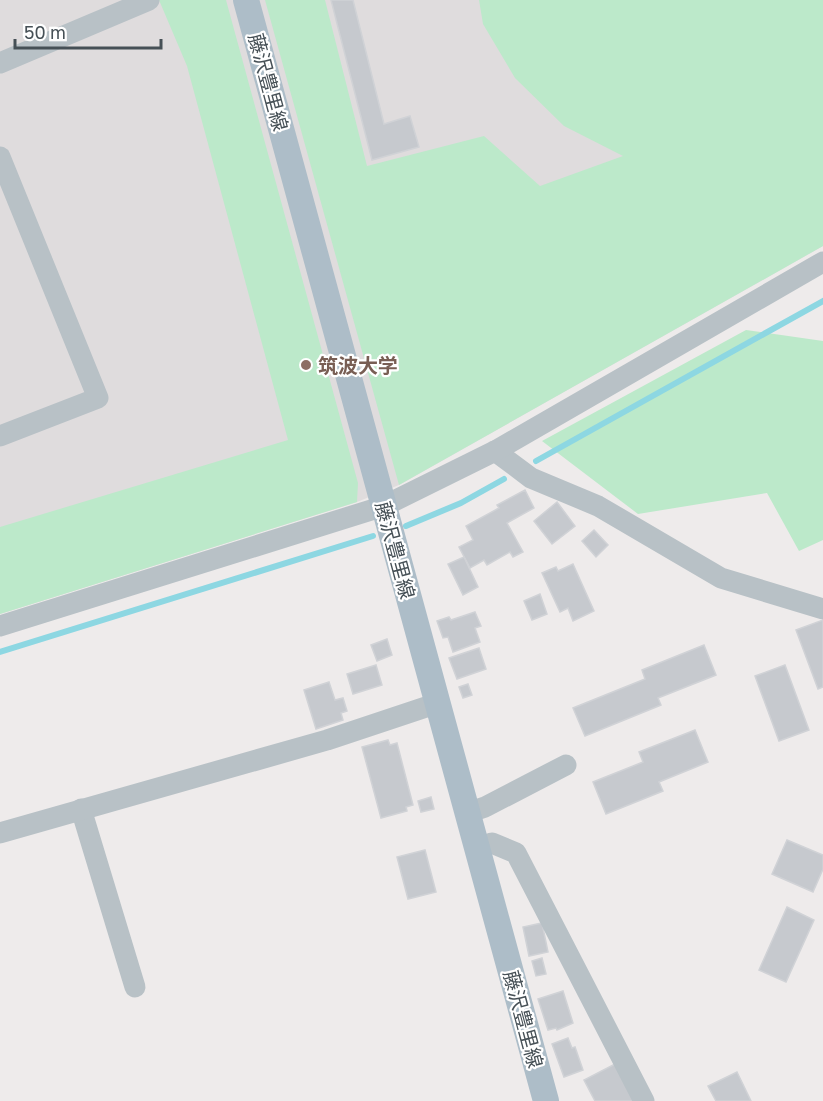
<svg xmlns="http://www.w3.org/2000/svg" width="823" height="1101" viewBox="0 0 823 1101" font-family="'Golos Text','Noto Sans JP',sans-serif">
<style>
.education{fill:#dfdcdd}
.green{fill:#bce9ca}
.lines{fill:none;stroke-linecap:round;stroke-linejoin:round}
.stream{stroke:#8dd7e2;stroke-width:6}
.building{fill:#c6c9ce;stroke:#d0d2d6;stroke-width:1.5}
.minor{stroke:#b8c1c6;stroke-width:21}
.major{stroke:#adbdc8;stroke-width:26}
.education-dot{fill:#8d6e63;stroke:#fff;stroke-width:2}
.labels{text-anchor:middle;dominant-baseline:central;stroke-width:4.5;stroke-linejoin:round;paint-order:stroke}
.street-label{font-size:20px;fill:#465056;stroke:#fff}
.education-label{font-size:20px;font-weight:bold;fill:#785e54;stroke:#fff;text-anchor:start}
</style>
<rect width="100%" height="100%" fill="#eeebeb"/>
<!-- education -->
<polygon class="education" points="0,0 823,0 823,246 399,485 357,502 0,614"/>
<!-- green -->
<g class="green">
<polygon points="159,0 226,0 358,483 357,502 0,614 0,527 288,440 187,66"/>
<polygon points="265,0 325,0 367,166 484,136 540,186 623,156 564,126 515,78 483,24 479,0 823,0 823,246 399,485"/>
<polygon points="746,330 823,341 823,540 799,551 767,493 638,514 542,441"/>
</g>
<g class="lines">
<!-- stream -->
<g class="stream">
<polyline points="536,461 823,301"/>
<polyline points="406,526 461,503 504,479"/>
<polyline points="0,652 373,536"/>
</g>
</g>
<!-- building -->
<g class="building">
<polygon points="331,0 353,0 384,124 410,116 419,147 372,160"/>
<polygon points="525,490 534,508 507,523 523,552 513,557 510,552 487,565 484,560 470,568 459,547 473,540 466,526 499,508 497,505"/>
<polygon points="557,502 575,526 552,544 534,521"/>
<polygon points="594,530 608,545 596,557 582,541"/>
<polygon points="464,557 478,587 463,595 448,564"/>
<polygon points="573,564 594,611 573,621 568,608 560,612 542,573 556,567 558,571"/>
<polygon points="540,594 547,614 532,620 524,601"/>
<polygon points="475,612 481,626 475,628 480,642 453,652 448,637 443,638 437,621 449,617 451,620"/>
<polygon points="823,620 823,687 818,689 796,630"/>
<polygon points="387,639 392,655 377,661 371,645"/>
<polygon points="704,645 716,675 658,698 661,705 585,736 573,708 645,679 642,670"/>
<polygon points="479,648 486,669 457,679 449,658"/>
<polygon points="376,665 382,685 353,694 347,674"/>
<polygon points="785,665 809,730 779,741 755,676"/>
<polygon points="329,682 335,700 343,698 347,711 341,713 343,720 316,729 304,690"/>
<polygon points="468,684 472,695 463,698 459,687"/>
<polygon points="695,730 708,762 659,782 663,791 606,814 593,782 643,762 639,752"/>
<polygon points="388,740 390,745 397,743 413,805 406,807 407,811 381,818 362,747"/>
<polygon points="431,797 434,809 421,812 418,801"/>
<polygon points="787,840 823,855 823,869 813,892 772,874"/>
<polygon points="425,850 436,892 408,899 397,857"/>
<polygon points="787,907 814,920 786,982 759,970"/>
<polygon points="542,923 548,952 529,956 523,927"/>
<polygon points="542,958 546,974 536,976 532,961"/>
<polygon points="563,991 573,1023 557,1030 556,1028 548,1030 538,999"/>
<polygon points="568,1038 572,1048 575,1047 583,1070 564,1077 552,1044"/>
<polygon points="615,1064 634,1101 595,1101 584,1080"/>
<polygon points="737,1072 751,1101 716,1101 708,1086"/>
</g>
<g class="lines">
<!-- minor -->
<g class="minor">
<polyline points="0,63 149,0"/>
<polyline points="0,157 98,398 0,436"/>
<polyline points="495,451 531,478 598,506 721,578 823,609"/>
<polyline points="0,626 384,506 495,451 823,262"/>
<polyline points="81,809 135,987"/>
<polyline points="467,813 485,807 566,765"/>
<polyline points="0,833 327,740 438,703"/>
<polyline points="477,848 492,843 516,853 644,1101"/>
</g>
<!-- major -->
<polyline class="major" points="246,0 546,1101"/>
</g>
<!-- markers -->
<circle class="education-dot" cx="306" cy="365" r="6"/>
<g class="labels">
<!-- street labels -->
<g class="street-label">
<text transform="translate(269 82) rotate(75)">藤沢豊里線</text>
<text transform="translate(396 550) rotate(75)">藤沢豊里線</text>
<text transform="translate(524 1019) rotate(75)">藤沢豊里線</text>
</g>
<!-- education labels -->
<g class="education-label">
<text x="318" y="365">筑波大学</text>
</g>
</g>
<!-- scale -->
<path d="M15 39v9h146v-9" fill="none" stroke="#465056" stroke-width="3"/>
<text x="24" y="39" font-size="18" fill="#465056" stroke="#ffffff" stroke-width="4.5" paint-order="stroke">50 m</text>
</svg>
